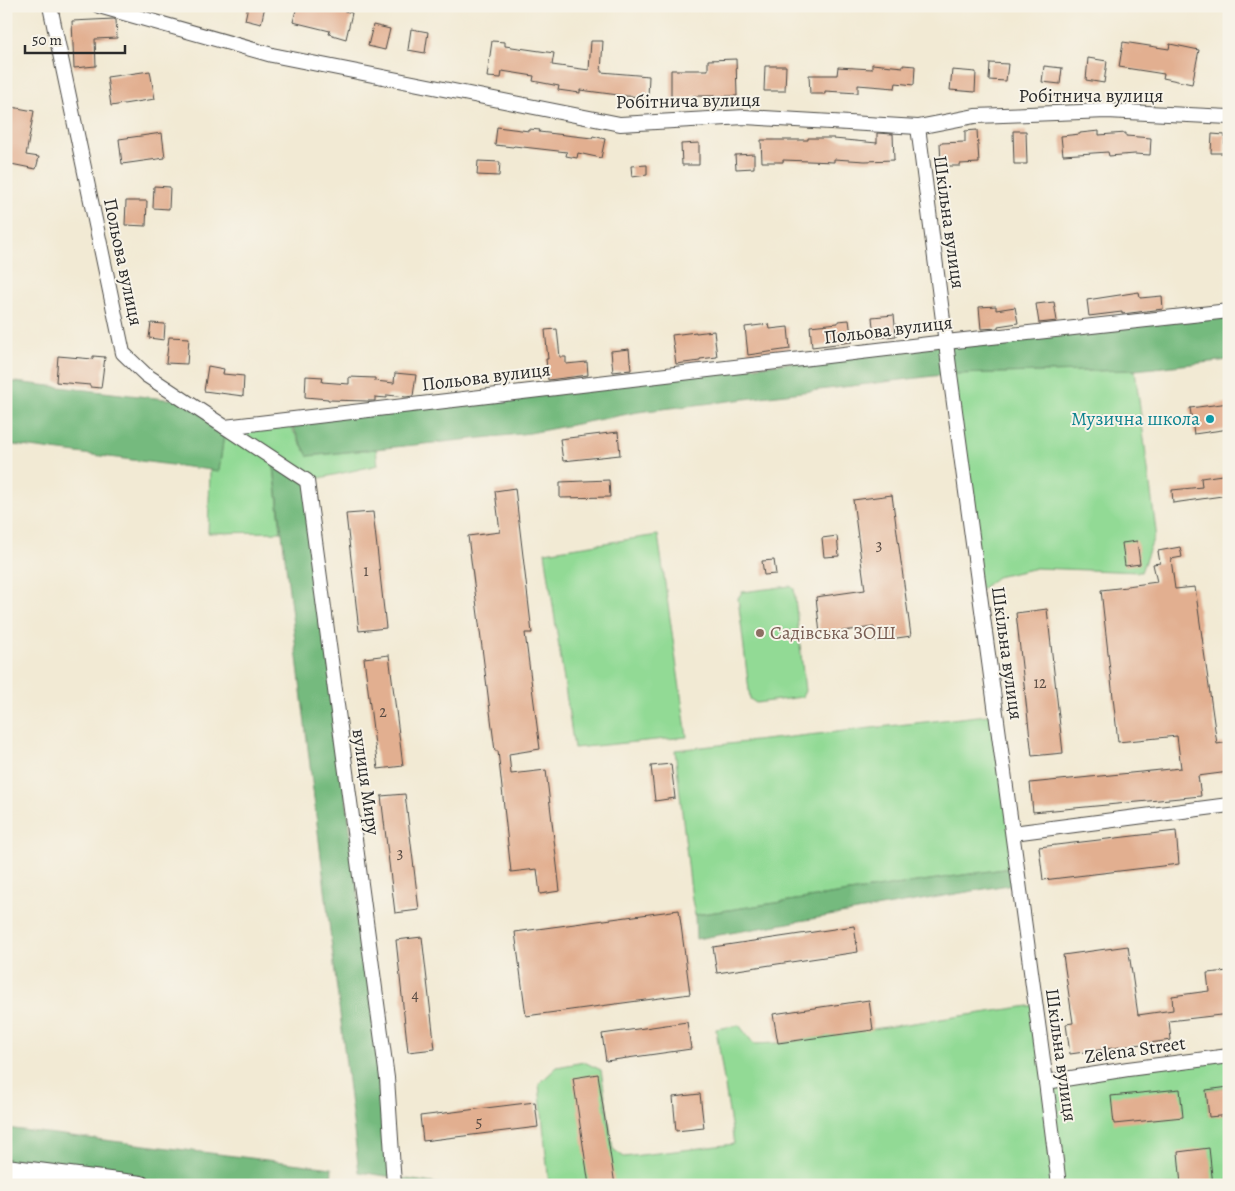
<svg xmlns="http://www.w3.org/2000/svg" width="1235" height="1191" viewBox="0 0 1235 1191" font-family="Alegreya,serif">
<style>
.green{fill:#92da95;stroke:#5e8260}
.forest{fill:#75ba7e;stroke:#507254}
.building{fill:#e2af90}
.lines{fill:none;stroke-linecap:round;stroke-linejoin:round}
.minor-casing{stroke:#494844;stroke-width:16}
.tertiary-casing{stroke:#494844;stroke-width:20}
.minor{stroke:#fff;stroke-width:14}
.tertiary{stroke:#fff;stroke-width:18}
.culture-dot{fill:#0f9aa8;stroke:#f7f3e8;stroke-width:2}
.education-dot{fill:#8d6e63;stroke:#f7f3e8;stroke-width:2}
.labels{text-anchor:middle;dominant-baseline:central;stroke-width:4;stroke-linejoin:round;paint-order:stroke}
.number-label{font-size:16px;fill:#594c44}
.street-label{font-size:19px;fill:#2b2b2b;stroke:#f7f3e8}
.culture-label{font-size:19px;fill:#0d838f;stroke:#f7f3e8;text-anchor:end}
.education-label{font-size:19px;fill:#785e54;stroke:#f7f3e8;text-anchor:start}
</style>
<rect width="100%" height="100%" fill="#f7f3e8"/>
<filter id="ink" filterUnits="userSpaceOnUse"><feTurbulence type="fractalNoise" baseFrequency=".02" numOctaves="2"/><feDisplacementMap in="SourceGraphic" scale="10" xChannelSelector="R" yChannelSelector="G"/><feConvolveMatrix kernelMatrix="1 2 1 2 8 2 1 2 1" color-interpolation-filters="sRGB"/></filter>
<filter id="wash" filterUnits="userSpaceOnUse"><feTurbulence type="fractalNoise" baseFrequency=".0096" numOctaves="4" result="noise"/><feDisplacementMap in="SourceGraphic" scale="20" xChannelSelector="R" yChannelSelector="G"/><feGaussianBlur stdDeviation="1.12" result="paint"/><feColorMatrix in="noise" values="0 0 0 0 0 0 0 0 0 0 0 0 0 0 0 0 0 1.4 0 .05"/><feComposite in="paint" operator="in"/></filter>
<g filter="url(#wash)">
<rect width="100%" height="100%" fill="#f2ead4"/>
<!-- green -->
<g class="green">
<polygon points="1135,370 1156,531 1141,572 1036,568 997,577 980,590 950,374"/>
<polygon points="288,422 308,456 376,449 378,465 307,481 273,459 281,532 208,533 210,470 219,470 225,427"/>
<polygon points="658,535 687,737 574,748 545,552"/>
<polygon points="790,586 794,589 805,691 802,697 756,703 750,699 738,598 742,592"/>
<polygon points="996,714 1017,867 695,915 692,900 675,750"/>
<polygon points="1036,1005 1046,1082 1229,1056 1229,1087 1206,1090 1209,1116 1229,1115 1229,1185 549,1185 539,1084 557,1067 584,1062 601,1070 613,1149 624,1157 734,1144 716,1029 739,1025 754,1044 778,1043"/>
</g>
<!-- forest -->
<g class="forest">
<polygon points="1229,312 1229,360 1135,370 950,374 638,412 530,433 308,456 289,420"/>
<polygon points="6,381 165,399 183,399 225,427 219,471 6,444"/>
<polygon points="273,458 307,481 393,1177 446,1185 394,1185 393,1177 359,1172"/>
<polygon points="1017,867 1019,883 696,939 695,915"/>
<polygon points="6,1128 332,1168 331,1185 146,1185 6,1167"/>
</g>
<g id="blocks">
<!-- building -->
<g class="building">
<polygon points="248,6 265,6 261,24 245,20"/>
<polygon points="297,6 327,6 352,13 346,39 329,34 330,31 293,22"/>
<polygon points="114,19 116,20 117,38 95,39 96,66 74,68 72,21"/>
<polygon points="373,25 390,29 385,50 368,46"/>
<polygon points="411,29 428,32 425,53 408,50"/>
<polygon points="492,41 505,42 505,46 554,53 552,65 589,70 591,41 603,41 601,72 649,76 648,97 626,96 580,90 580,93 558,90 559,86 533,81 534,76 502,71 501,78 487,77"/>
<polygon points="1123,42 1169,49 1170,44 1199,50 1192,84 1163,78 1164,74 1119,67"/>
<polygon points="1088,58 1107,61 1104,83 1086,80"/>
<polygon points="736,59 737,96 693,96 693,99 671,99 671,70 708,70 708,60"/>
<polygon points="990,63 1008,64 1006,81 989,80"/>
<polygon points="872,64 903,67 903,65 915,66 914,85 896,83 895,88 858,85 858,93 825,91 825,94 810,94 809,75 837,75 838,67 872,69"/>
<polygon points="765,66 786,66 785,91 764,91"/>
<polygon points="1044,66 1062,68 1060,84 1042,82"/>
<polygon points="952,70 976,72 975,92 950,90"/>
<polygon points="150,71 155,99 111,106 107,77"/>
<polygon points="6,106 34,111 26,155 39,157 36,169 6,163"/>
<polygon points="497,127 529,131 529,129 540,130 539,132 592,138 593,136 605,139 601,158 578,153 577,158 566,156 567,152 514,146 513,147 495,145"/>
<polygon points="977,130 979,163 960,164 960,166 941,166 940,143 965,142 965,131"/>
<polygon points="1013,131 1026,131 1027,164 1014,164"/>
<polygon points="1099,131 1099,135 1126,133 1126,136 1151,138 1150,155 1135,154 1109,156 1108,152 1063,155 1061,136 1080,134 1080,133"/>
<polygon points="162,133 165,158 122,164 119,139"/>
<polygon points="877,133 893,134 894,160 865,161 834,159 834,162 783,160 783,162 762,162 761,140 808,140 808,138 834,138 834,139 877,143"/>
<polygon points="1212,134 1225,135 1224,153 1211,153"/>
<polygon points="699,143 699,165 682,165 681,144"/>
<polygon points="754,154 754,168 736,169 735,155"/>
<polygon points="478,161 500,162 499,176 477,175"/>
<polygon points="647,165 647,175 632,177 631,166"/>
<polygon points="154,186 170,187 169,209 153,208"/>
<polygon points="126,201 147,201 146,226 125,225"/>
<polygon points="1139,292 1140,298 1162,296 1163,309 1122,314 1122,312 1089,316 1087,300"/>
<polygon points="1054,302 1057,321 1039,323 1036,304"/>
<polygon points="996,306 996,310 1015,307 1018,323 998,326 998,328 981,329 979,307"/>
<polygon points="894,315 896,336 874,338 872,317"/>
<polygon points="849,320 852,342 812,347 810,326 838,323 838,321"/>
<polygon points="151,323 165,324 164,340 149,338"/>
<polygon points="769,324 770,329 788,327 790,349 748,355 745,327"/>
<polygon points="557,329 560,357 566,357 566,364 587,362 588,375 548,380 546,359 548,359 545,330"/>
<polygon points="714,331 717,357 700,359 700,361 676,364 672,335 696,332 696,333"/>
<polygon points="169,337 189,338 187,364 166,363"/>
<polygon points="629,349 631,370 613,372 611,351"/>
<polygon points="58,356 93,359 93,356 105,357 101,388 90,387 90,385 56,382"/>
<polygon points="208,366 224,369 223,374 244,376 243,396 204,391"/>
<polygon points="395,373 416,375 413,396 406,397 387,395 387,398 375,397 375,401 367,401 328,400 328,399 305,397 306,376 323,377 322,382 349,384 349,377 375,378 375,381 394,383"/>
<polygon points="1229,403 1229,429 1194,434 1190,408"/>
<polygon points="618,432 620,455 563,461 560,439"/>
<polygon points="1229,474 1229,495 1173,503 1172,490 1202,487 1201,478"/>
<polygon points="609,480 610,497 560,498 560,482"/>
<polygon points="515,488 532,633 525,633 540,749 509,754 511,774 546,770 560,891 540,894 537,869 511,872 498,751 495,751 468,536 500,532 495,491"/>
<polygon points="892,495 911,636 876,641 874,627 820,634 816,597 865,590 853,500"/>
<polygon points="373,512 386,628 359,631 346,514"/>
<polygon points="837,536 839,556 824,557 822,538"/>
<polygon points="1137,541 1140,564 1125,566 1122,543"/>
<polygon points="1180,547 1182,557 1171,559 1175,589 1195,587 1217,744 1229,742 1229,772 1198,776 1201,796 1033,812 1030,783 1181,768 1177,736 1118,742 1101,590 1127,587 1127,586 1157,582 1153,564 1160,563 1158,551"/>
<polygon points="774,560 776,574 764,575 762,561"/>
<polygon points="1047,609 1063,753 1032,756 1016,613"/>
<polygon points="389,655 403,766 378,769 364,658"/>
<polygon points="671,764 675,798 655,801 651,766"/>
<polygon points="405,794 419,910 395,913 381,796"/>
<polygon points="1176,831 1179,864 1043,880 1039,847"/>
<polygon points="679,910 690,994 526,1016 515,932"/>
<polygon points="854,926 858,952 717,973 713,947"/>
<polygon points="422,937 435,1049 408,1052 396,940"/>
<polygon points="1128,946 1138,1015 1173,1010 1172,996 1209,991 1207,973 1229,971 1229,1014 1169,1021 1171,1040 1070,1054 1066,1024 1073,1023 1063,955"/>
<polygon points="869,1000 873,1030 778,1043 773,1014"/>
<polygon points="687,1022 691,1049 606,1061 602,1034"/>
<polygon points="598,1074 615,1185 589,1185 573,1078"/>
<polygon points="1229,1087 1229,1115 1209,1117 1206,1090"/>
<polygon points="1180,1089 1183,1117 1114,1124 1111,1096"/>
<polygon points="700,1094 704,1128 676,1131 673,1097"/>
<polygon points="535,1102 538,1127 423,1141 420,1116"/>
<polygon points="1209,1148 1213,1185 1181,1185 1178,1152"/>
</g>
</g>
</g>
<g filter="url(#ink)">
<use href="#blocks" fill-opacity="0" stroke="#494844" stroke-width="1"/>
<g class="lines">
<!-- minor casing -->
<g class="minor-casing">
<g id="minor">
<polyline points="50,6 123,353 146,375 225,427 946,342 1229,311"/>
<polyline points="99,6 272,55 620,124 745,117 918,127 975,116 1107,111 1229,117"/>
<polyline points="918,127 950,374 1046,1082 1059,1185"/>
<polyline points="225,427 307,481 387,1078 394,1185"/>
<polyline points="1013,833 1229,805"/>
<polyline points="1046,1082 1128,1069 1229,1056"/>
</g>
</g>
<!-- tertiary casing -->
<g class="tertiary-casing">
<polyline id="tertiary" points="6,1168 141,1185"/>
</g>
<!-- minor -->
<use href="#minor" class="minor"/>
<!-- tertiary -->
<use href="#tertiary" class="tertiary"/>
</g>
</g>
<!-- markers -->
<circle class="culture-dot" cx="1210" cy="419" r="5"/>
<circle class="education-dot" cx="760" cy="633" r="5"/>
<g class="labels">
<!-- number labels -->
<g class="number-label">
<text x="879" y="545">3</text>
<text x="366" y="571">1</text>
<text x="1040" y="683">12</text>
<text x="383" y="712">2</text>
<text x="400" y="853">3</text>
<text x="415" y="995">4</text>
<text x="479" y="1122">5</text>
</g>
<!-- street labels -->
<g class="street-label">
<text x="1091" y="96">Робітнича вулиця</text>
<text transform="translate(688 101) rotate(-1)">Робітнича вулиця</text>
<text transform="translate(949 222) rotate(82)">Шкільна вулиця</text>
<text transform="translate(123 262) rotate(78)">Польова вулиця</text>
<text transform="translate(888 330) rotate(-7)">Польова вулиця</text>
<text transform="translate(486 377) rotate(-7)">Польова вулиця</text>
<text transform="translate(1007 653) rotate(82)">Шкільна вулиця</text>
<text transform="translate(366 782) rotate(82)">вулиця Миру</text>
<text transform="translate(1135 1050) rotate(-8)">Zelena Street</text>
<text transform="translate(1061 1055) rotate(82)">Шкільна вулиця</text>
</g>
<!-- culture labels -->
<g class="culture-label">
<text x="1200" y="419">Музична школа</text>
</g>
<!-- education labels -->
<g class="education-label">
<text x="770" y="633">Садівська ЗОШ</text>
</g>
</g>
<!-- margin -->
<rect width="1235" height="1191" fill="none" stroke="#f7f3e8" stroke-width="25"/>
<!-- scale -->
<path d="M25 45v8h100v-8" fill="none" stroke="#2b2b2b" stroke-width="2.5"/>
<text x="32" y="45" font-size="15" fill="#2b2b2b" stroke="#f7f3e8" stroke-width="4" paint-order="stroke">50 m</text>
</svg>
